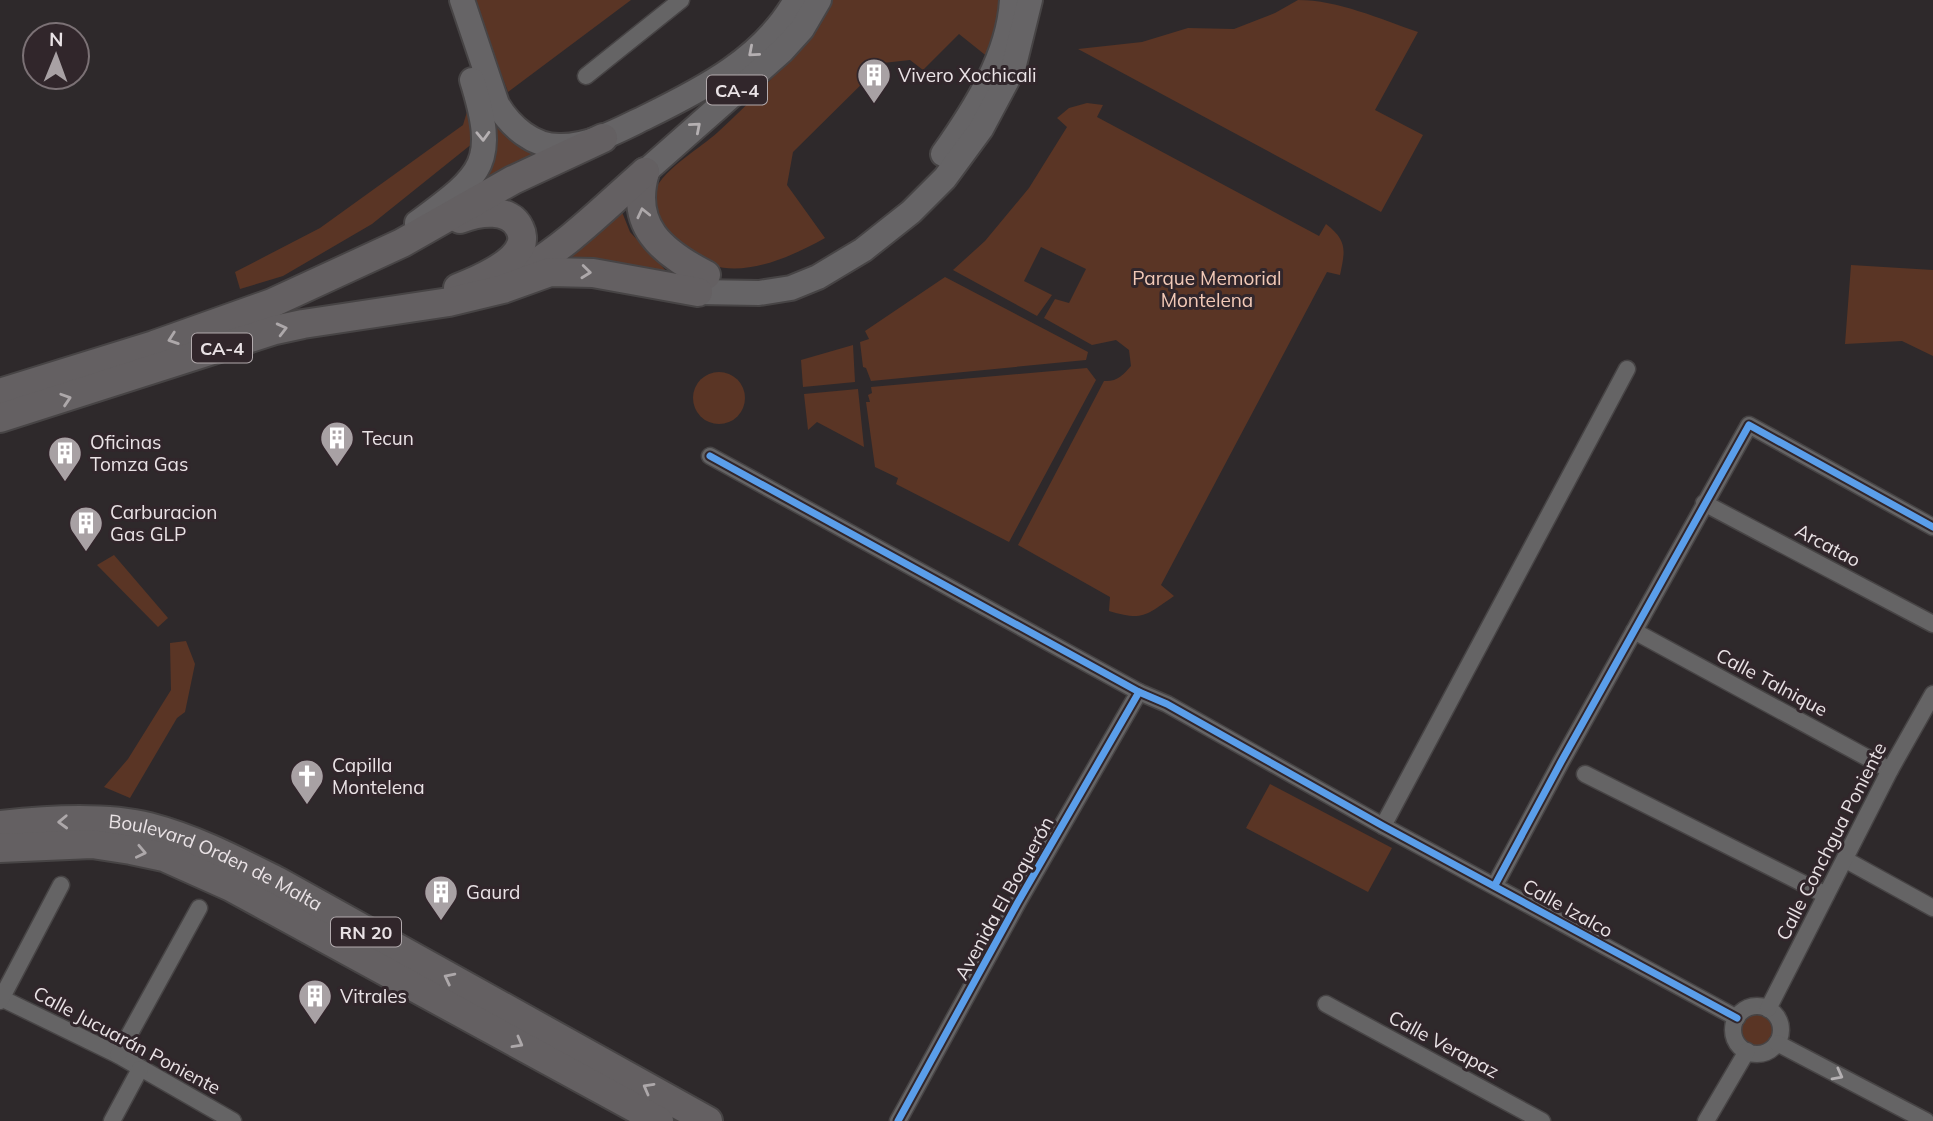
<svg xmlns="http://www.w3.org/2000/svg" width="1933" height="1121" viewBox="0 0 1933 1121" font-family="Mulish,sans-serif">
<style>
.green{fill:#5a3525}
.lines{fill:none;stroke-linecap:round;stroke-linejoin:round}
.street-casing{stroke:#474445;stroke-width:19}
.primary-casing{stroke:#474445;stroke-width:28}
.highway-casing{stroke:#474445;stroke-width:32}
.street{stroke:#656465;stroke-width:16}
.primary{stroke:#666466;stroke-width:24}
.highway{stroke:#646062;stroke-width:28}
.cycleway-casing{stroke:#31262b;stroke-width:11}
.cycleway{stroke:#5a9eea;stroke-width:7}
.oneway{stroke:#b5b0b2}
.oneway2{stroke:#ada8aa}
.oneway3{stroke:#b4b0b2}
.labels{text-anchor:middle;dominant-baseline:central;stroke-width:6;stroke-linejoin:round;paint-order:stroke}
.shield{fill:#31262b;stroke:#b2aaad;stroke-width:2}
.shield-label{font-size:18px;font-weight:bold;fill:#e9e2e5}
.poi-label{font-size:19px;fill:#e9e2e5;stroke:#31262b;text-anchor:start}
.park-label{font-size:19px;fill:#f2c9b7;stroke:#31262b}
.street-label{font-size:19px;fill:#e9e2e5;stroke:#31262b}
</style>
<rect width="100%" height="100%" fill="#2e292b"/>
<!-- green -->
<g class="green">
<polygon points="473,0 631,0 508,92"/>
<path d="M829,0H1004L989,58L959,34L923,70L910,60L883,63L793,152L787,185L825,238C787,259 733,284 692,256C678,246 666,230 654,218C654,209 652,194 657,186C671,164 699,149 718,132C762,91 799,53 829,0Z"/>
<path d="M1298,0C1338,0 1380,19 1418,32L1375,110L1423,135L1381,212L1078,49L1142,42L1188,28L1234,29L1275,13Z"/>
<polygon points="472,95 473,143 372,224 283,276 240,289 235,272 320,228 463,125"/>
<path d="M1087,103L1103,105L1097,117L1319,236L1326,224C1348,241 1345,251 1340,275L1327,272L1161,585L1174,596C1145,616 1143,621 1109,611L1110,597L1018,545L1104,381C1117,382 1123,375 1131,366L1129,350L1116,340L1092,345L1044,318L1055,299L1069,303L1086,269L1041,247L1024,281L1052,295L1037,316L953,270L985,241L1029,188L1067,127L1057,118L1069,108Z"/>
<polygon points="490,114 510,140 539,156 485,182 493,148"/>
<polygon points="620,207 630,232 669,274 559,258"/>
<polygon points="1851,265 1933,270 1933,356 1902,341 1845,344"/>
<polygon points="945,277 1088,352 1086,360 871,381 866,368 863,367 860,342 869,339 865,331"/>
<polygon points="853,345 855,382 803,387 801,360"/>
<polygon points="1087,368 1096,380 1009,542 896,484 898,478 875,467 866,402 870,402 868,395 872,393 871,387"/>
<circle cx="719" cy="398" r="26"/>
<polygon points="858,389 864,447 817,422 808,430 804,394"/>
<polygon points="114,555 168,618 158,627 97,565"/>
<polygon points="186,641 195,664 185,712 177,718 130,798 104,787 128,759 171,690 170,643"/>
<polygon points="1270,784 1392,848 1368,892 1246,828"/>
<circle cx="1758" cy="1030" r="18"/>
</g>
<g class="lines">
<!-- street casing -->
<g class="street-casing">
<g id="street">
<polyline points="586,76 681,0"/>
<polyline points="710,456 1139,692 1167,704 1383,826 1737,1018"/>
<polyline points="1704,503 1933,624"/>
<polyline points="1634,631 1890,770"/>
<polyline points="1585,774 1826,895"/>
<polyline points="1383,826 1627,369"/>
<polyline points="1846,860 1933,908"/>
<polyline points="1495,885 1561,762 1749,425 1933,527"/>
<polyline points="1,998 118,1055 233,1121"/>
<polyline points="0,1001 61,885"/>
<polyline points="1326,1004 1542,1121"/>
<circle cx="1757" cy="1030" r="24"/>
<polyline points="1768,1009 1890,770 1933,694"/>
<polyline points="1777,1043 1926,1121"/>
<polyline points="118,1055 199,908"/>
<polyline points="112,1121 140,1069"/>
<polyline points="898,1121 1018,902 1139,692"/>
<polyline points="1706,1121 1747,1051"/>
</g>
</g>
<!-- primary casing -->
<g class="primary-casing">
<g id="primary">
<path d="M462,0L497,104C510,126 533,147 561,146C591,146 619,130 646,117C703,89 764,58 796,0"/>
<path d="M943,154C974,110 1009,56 1012,0"/>
<polyline points="645,172 782,51 802,29 819,0"/>
<path d="M417,223C483,174 498,164 472,80"/>
<polyline points="698,292 759,293 791,288 818,277 863,250 911,212 945,178 981,129 1013,69 1030,0"/>
</g>
</g>
<!-- highway casing -->
<g class="highway-casing">
<g id="highway">
<path d="M645,172C629,226 662,252 706,275"/>
<path d="M520,273C566,247 605,207 645,172"/>
<path d="M458,288C476,281 514,265 521,245C523,240 522,233 520,229C510,206 478,212 460,219"/>
<polyline points="0,393 154,345 272,303 402,243 513,180 603,138"/>
<polyline points="0,418 275,330 303,324 449,302 503,289 550,272 593,273 698,292"/>
<path id="s1" d="M0,825C45,820 105,816 149,827C195,839 235,860 277,881L708,1121"/>
<polyline points="0,848 92,844 131,850 164,857 231,887 659,1121"/>
</g>
</g>
<!-- street -->
<use href="#street" class="street"/>
<!-- primary -->
<use href="#primary" class="primary"/>
<!-- highway -->
<use href="#highway" class="highway"/>
<!-- cycleway casing -->
<g class="cycleway-casing">
<g id="cycleway">
<polyline points="710,456 1139,692 1167,704 1383,826 1737,1018"/>
<polyline points="1495,885 1561,762 1749,425 1933,527"/>
<polyline points="898,1121 1018,902 1139,692"/>
</g>
</g>
<!-- cycleway -->
<use href="#cycleway" class="cycleway"/>
</g>
<!-- one-way arrows -->
<defs><path id="oneway-chevron" d="M-2-3.5L2.5 0L-2 3.5" fill="none" stroke-width="1.6" stroke-linecap="round" stroke-linejoin="round" transform="scale(1.75)"/></defs>
<g class="oneway">
<use href="#oneway-chevron" transform="translate(753 52) rotate(139)"/>
<use href="#oneway-chevron" transform="translate(696 127) rotate(-41)"/>
<use href="#oneway-chevron" transform="translate(483 136) rotate(88)"/>
</g>
<g class="oneway2">
<use href="#oneway-chevron" transform="translate(643 213) rotate(-103)"/>
<use href="#oneway-chevron" transform="translate(586 272) rotate(6)"/>
<use href="#oneway-chevron" transform="translate(282 329) rotate(-14)"/>
<use href="#oneway-chevron" transform="translate(173 339) rotate(161)"/>
<use href="#oneway-chevron" transform="translate(66 399) rotate(-18)"/>
<use href="#oneway-chevron" transform="translate(63 822) rotate(178)"/>
<use href="#oneway-chevron" transform="translate(141 852) rotate(12)"/>
<use href="#oneway-chevron" transform="translate(449 978) rotate(-153)"/>
<use href="#oneway-chevron" transform="translate(518 1043) rotate(29)"/>
<use href="#oneway-chevron" transform="translate(648 1088) rotate(-151)"/>
</g>
<use class="oneway3" href="#oneway-chevron" transform="translate(1838 1075) rotate(28)"/>
<!-- icons -->
<defs>
<g id="building-pin" transform="scale(1.75)"><path d="M0 17L-7.5 6A9.5 9.5 0 1 1 7.5 6Z" fill="#a8a1a4" stroke="#31262b"/><path d="M-4-6H4V6H1V3H-1V6H-4ZM-2.5-4.3h1.7v1.8h-1.7ZM.8-4.3h1.7v1.8H.8ZM-2.5-1h1.7V.8h-1.7ZM.8-1h1.7V.8H.8Z" fill="#fff"/></g>
<g id="church-pin" transform="scale(1.75)"><path d="M0 17L-7.5 6A9.5 9.5 0 1 1 7.5 6Z" fill="#a8a1a4" stroke="#31262b"/><path d="M-1.2-6h2.4v3.5h3.3v2.4h-3.3V6h-2.4V-.1h-3.3v-2.4h3.3Z" fill="#fff"/></g>
</defs>
<g fill-rule="evenodd">
<use href="#building-pin" x="874" y="75"/>
<use href="#building-pin" x="337" y="438"/>
<use href="#building-pin" x="65" y="453"/>
<use href="#building-pin" x="86" y="523"/>
<use href="#church-pin" x="307" y="776"/>
<use href="#building-pin" x="441" y="892"/>
<use href="#building-pin" x="315" y="996"/>
</g>
<g class="labels">
<!-- shield labels -->
<g class="shield">
<rect x="707" y="75.5" width="60" height="29" rx="5"/>
<rect x="192" y="333.5" width="60" height="29" rx="5"/>
<rect x="331" y="917.5" width="70" height="29" rx="5"/>
</g>
<g class="shield-label">
<text x="737" y="90">CA-4</text>
<text x="222" y="348">CA-4</text>
<text x="366" y="932">RN 20</text>
</g>
<!-- poi labels -->
<g class="poi-label">
<text x="898" y="75">Vivero Xochicali</text>
<text x="362" y="438">Tecun</text>
<text x="90" y="442">Oficinas<tspan x="90" dy="22">Tomza Gas</tspan></text>
<text x="110" y="512">Carburacion<tspan x="110" dy="22">Gas GLP</tspan></text>
<text x="332" y="765">Capilla<tspan x="332" dy="22">Montelena</tspan></text>
<text x="466" y="892">Gaurd</text>
<text x="340" y="996">Vitrales</text>
</g>
<!-- park labels -->
<g class="park-label">
<text x="1207" y="278">Parque Memorial<tspan x="1207" dy="22">Montelena</tspan></text>
</g>
<!-- street labels -->
<g class="street-label">
<text transform="translate(1828 545) rotate(28)">Arcatao</text>
<text transform="translate(1772 682) rotate(28)">Calle Talnique</text>
<text transform="translate(1831 841) rotate(-63)">Calle Conchgua Poniente</text>
<text stroke="none"><textPath href="#s1" startOffset="224">Boulevard Orden de Malta</textPath></text>
<text transform="translate(1004 898) rotate(-61)">Avenida El Boquerón</text>
<text transform="translate(1568 908) rotate(29)">Calle Izalco</text>
<text transform="translate(127 1040) rotate(28)">Calle Jucuarán Poniente</text>
<text transform="translate(1444 1044) rotate(28)">Calle Verapaz</text>
</g>
</g>
<!-- north arrow -->
<g transform="translate(56 56) rotate(1)"><circle r="33" fill="#31262b" stroke="#7b7175" stroke-width="2"/>
<path d="M0-5L12 26L0 18L-12 26Z" fill="#a8a1a4"/>
<text y="-10" font-size="19" font-weight="bold" text-anchor="middle" fill="#e9e2e5">N</text>
</g>
</svg>
